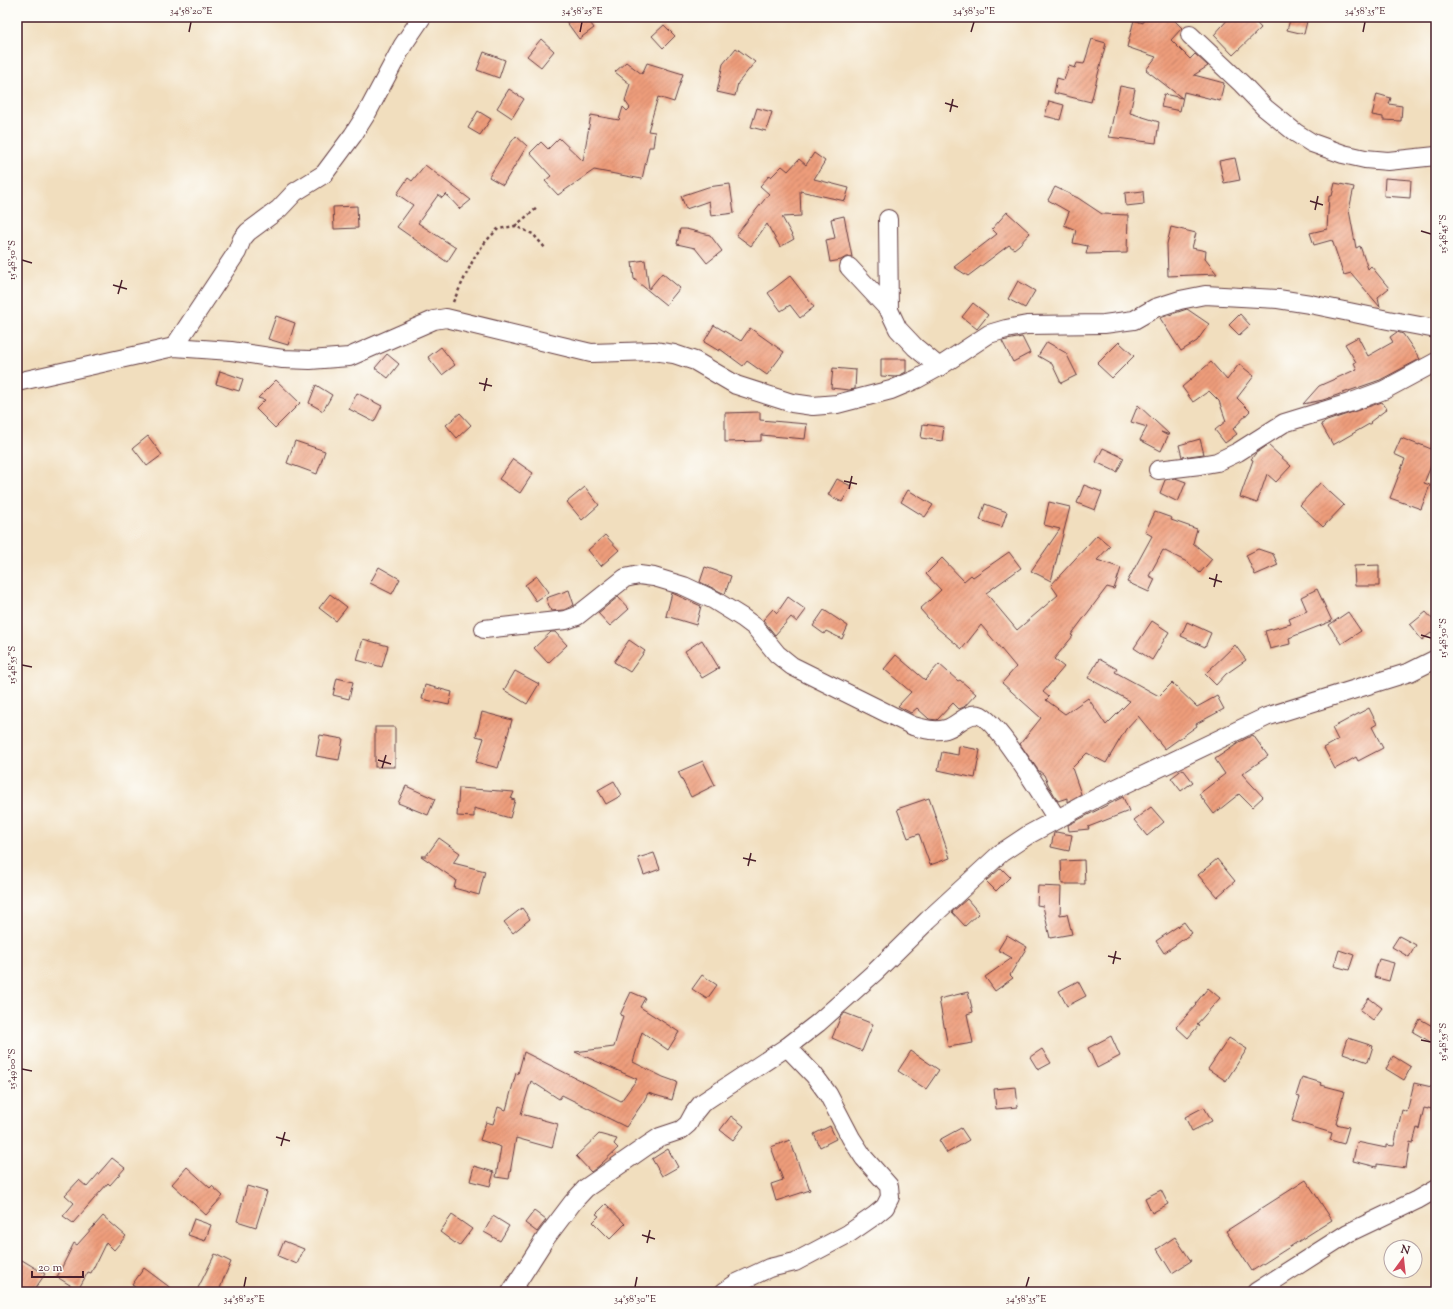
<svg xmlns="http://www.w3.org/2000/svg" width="1453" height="1309" viewBox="0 0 1453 1309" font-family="'Sorts Mill Goudy',serif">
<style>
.building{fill:url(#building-hatch)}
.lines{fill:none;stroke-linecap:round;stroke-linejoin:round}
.minor-casing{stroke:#633c41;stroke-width:20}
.path{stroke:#633c41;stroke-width:2.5;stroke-dasharray:3 3;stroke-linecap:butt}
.minor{stroke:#fff;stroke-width:18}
.ticks{fill:none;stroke:#4a1f2b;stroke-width:1.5}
.neatline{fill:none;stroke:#4a1f2b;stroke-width:1.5}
.ticks-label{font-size:10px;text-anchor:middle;fill:#4a1f2b}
</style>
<defs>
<pattern id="building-hatch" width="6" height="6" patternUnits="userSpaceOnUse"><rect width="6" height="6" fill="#ee9d7b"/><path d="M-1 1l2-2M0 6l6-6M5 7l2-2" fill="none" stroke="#c37f65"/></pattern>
</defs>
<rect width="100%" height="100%" fill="#fdfcf7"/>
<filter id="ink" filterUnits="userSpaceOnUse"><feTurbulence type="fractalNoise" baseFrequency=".025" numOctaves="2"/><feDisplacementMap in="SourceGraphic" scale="8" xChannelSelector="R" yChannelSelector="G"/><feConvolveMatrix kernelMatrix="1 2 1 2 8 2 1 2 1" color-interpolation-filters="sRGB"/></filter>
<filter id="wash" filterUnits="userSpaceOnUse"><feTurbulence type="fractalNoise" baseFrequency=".012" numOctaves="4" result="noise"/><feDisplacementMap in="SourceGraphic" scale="16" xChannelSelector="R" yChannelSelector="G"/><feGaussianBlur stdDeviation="0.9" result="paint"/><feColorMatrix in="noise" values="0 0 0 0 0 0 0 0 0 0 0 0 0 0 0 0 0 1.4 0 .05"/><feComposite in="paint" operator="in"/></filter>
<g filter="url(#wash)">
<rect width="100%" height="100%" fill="#f1debe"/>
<g id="blocks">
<!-- building -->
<g class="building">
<polygon points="563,17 586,17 594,28 579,39"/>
<polygon points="1144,17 1171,17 1182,28 1171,40 1190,59 1195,54 1208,66 1194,75 1224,83 1220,101 1184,92 1180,111 1161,107 1164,94 1182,98 1146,70 1156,57 1127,47 1134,20 1143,23"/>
<polygon points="1230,17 1251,17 1261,28 1233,55 1214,35"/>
<polygon points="1291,17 1308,17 1304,34 1287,30"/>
<polygon points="664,25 675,36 663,48 652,36"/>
<polygon points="541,39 554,51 541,67 527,56"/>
<polygon points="1092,39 1106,43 1091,102 1054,93 1057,78 1064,80 1069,66 1075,68 1077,63 1084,64"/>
<polygon points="736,48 755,62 738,83 735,96 717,92 723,64"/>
<polygon points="484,52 505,60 499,78 477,70"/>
<polygon points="626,62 642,74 647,63 683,74 674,102 658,97 648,131 655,132 653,147 649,147 642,179 594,170 558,195 545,181 551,176 530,153 541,142 548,149 559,138 583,161 591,115 619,120 623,107 627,111 630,108 625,101 630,84 615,72"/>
<polygon points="1120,86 1135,89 1130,113 1159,122 1156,143 1109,137"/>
<polygon points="509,89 524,99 512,118 497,108"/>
<polygon points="1377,94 1391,98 1389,104 1402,106 1401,121 1383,120 1383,117 1372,115"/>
<polygon points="1049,101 1064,105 1060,120 1045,116"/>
<polygon points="757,108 772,112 766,131 751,127"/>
<polygon points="478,111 491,119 480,135 468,128"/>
<polygon points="516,136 527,146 503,185 489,177 509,145"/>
<polygon points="814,153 825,161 814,179 849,188 845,201 800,191 801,216 782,217 794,239 780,247 767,224 751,246 736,235 769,194 760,186 770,175 771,177 782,166 788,171 799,159 806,165"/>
<polygon points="1235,158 1240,180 1224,183 1219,161"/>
<polygon points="425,165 471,200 460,209 446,194 442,198 438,195 418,223 456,248 447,262 397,227 413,205 397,194 408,178 412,181"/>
<polygon points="1385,178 1411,180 1410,198 1384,196"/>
<polygon points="1335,183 1354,187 1349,210 1356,248 1360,246 1368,269 1371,266 1389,288 1378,297 1380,307 1351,273 1344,275 1332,240 1314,245 1310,233 1327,229 1329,196 1332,196"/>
<polygon points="730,184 734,213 711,216 709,201 686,209 681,196 708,187"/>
<polygon points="1055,187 1078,198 1102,214 1128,215 1127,253 1086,254 1088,246 1073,243 1076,230 1064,225 1069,212 1048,200"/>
<polygon points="1143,191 1144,204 1126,206 1125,193"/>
<polygon points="357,206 358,228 334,229 333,207"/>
<polygon points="1007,212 1030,233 1019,245 1014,249 1009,245 968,276 954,267 997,234 992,229"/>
<polygon points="844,216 852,257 846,257 841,260 830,262 826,240 835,238 831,219"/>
<polygon points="1171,227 1196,233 1192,248 1206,251 1205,259 1217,274 1168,276 1167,244"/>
<polygon points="680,229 686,229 710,235 722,251 707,263 695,248 677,244"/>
<polygon points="645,260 649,289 662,273 680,288 666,305 634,279 632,262"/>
<polygon points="790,276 814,307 800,318 790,305 781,311 768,293"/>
<polygon points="1018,281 1035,291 1025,308 1008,299"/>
<polygon points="973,303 988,315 977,329 962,317"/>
<polygon points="1187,309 1209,324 1197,341 1181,351 1160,318"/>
<polygon points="1240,314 1250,325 1239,335 1229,325"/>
<polygon points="276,316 295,323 288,345 268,339"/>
<polygon points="714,325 741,341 750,328 784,352 767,375 747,361 743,366 720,349 719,351 704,342"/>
<polygon points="1397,332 1403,334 1420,359 1380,380 1323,400 1303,404 1319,386 1357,369 1354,363 1356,362 1345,344 1358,337 1368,356 1393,342 1390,337"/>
<polygon points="1022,337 1030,353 1013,362 1002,341"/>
<polygon points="1047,342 1066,353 1077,375 1061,383 1052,364 1038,356"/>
<polygon points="1119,342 1134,356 1112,378 1097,364"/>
<polygon points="441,347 455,365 442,375 428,357"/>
<polygon points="387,354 399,364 388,378 375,368"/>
<polygon points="881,359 906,359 906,372 896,377 881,376"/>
<polygon points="1211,362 1227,380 1239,364 1254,376 1237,398 1250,411 1233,429 1237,434 1225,443 1215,430 1226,421 1219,401 1209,391 1193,402 1182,387"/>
<polygon points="833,368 856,370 855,389 849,390 831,388"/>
<polygon points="220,371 243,379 239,391 216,384"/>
<polygon points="276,380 300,403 275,428 256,409 265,400 258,398"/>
<polygon points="316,385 332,395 323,411 309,403"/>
<polygon points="357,393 382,406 374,422 349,409"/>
<polygon points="1382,402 1387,409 1370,422 1371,423 1333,445 1321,424 1327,421"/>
<polygon points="1138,405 1170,435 1161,432 1168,436 1161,451 1140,440 1147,427 1131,422"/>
<polygon points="760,412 760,420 807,424 805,439 761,435 761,441 725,442 725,413"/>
<polygon points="460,413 471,425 457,438 446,425"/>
<polygon points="923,424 944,427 942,441 921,438"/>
<polygon points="148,436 162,455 147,466 133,448"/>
<polygon points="1401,438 1419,445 1419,444 1436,451 1436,454 1424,483 1430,485 1421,509 1390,498 1405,459 1394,454"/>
<polygon points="1200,439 1204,454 1182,457 1179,445"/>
<polygon points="295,441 325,451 317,474 287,463"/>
<polygon points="1268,445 1291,466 1276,482 1267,474 1257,503 1240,497 1253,460 1251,459 1256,453"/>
<polygon points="1103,448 1124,458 1117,472 1096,462"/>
<polygon points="513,459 533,473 520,493 499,479"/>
<polygon points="1175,478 1186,482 1178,502 1160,493 1165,480"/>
<polygon points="837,479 851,486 842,502 828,495"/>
<polygon points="1320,483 1344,505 1323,527 1300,505"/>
<polygon points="1084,485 1102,492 1095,510 1077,503"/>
<polygon points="585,487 599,505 582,520 567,502"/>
<polygon points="908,490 933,505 925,517 901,502"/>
<polygon points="1049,502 1070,507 1051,581 1031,571 1060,529 1044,525"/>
<polygon points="985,504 1007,512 1002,527 980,520"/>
<polygon points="1155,512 1172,518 1171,520 1197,529 1193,543 1212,559 1200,573 1187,562 1163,550 1149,576 1155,579 1149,592 1127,582 1152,536 1145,532"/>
<polygon points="605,535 619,550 601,566 588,550"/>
<polygon points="1097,535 1110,546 1097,560 1121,568 1114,589 1107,587 1071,635 1073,636 1054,659 1064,667 1043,692 1049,697 1046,700 1065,714 1088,698 1106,725 1130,701 1088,678 1099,659 1117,669 1115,672 1159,696 1172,683 1197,707 1217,696 1224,709 1196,724 1197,726 1165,749 1138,716 1126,729 1106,763 1087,753 1072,768 1081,794 1067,802 1067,798 1058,801 1049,786 1044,775 1038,770 1020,744 1041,718 1002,683 1016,667 981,625 962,649 937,628 920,609 941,590 926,574 942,558 964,581 971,575 973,577 1009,552 1021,568 986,593 1017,630 1058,595 1051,585"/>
<polygon points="1258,549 1273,554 1278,565 1255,575 1246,555"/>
<polygon points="1379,565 1379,586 1355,586 1354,566"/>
<polygon points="379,567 400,579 392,594 370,583"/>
<polygon points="705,567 731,576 725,594 700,582"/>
<polygon points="537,576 549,592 536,601 525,585"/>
<polygon points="1317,589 1332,621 1289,638 1290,644 1270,649 1265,631 1291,624 1289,619 1307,611 1301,597"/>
<polygon points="569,590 574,605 564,610 551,611 546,598"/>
<polygon points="672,593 701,606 696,625 666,616"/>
<polygon points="330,594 347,607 336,621 319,608"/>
<polygon points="618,597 629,609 610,626 598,613"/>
<polygon points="788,597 806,610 797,622 791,617 775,635 763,620 773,609 777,613"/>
<polygon points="824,610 848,626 842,639 826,631 824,634 813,626"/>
<polygon points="1348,612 1361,631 1341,644 1329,625"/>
<polygon points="1426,612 1436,623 1436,629 1422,640 1410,625"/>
<polygon points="1152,621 1169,632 1152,660 1134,648"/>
<polygon points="1187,622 1211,633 1205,647 1181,636"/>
<polygon points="551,632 555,632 567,645 548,663 534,648"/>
<polygon points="363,639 388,646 382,667 357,660"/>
<polygon points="629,640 645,651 630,672 614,662"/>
<polygon points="702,640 719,668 702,678 685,651"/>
<polygon points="1235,645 1246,660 1226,674 1216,685 1205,674"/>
<polygon points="896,655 925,680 939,664 958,681 960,680 976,694 964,707 959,709 953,703 937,720 929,719 917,708 911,713 898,706 911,692 884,669"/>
<polygon points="515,671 539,684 527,704 504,690"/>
<polygon points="337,678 353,682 349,699 333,695"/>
<polygon points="425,685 452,692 449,705 422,699"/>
<polygon points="1369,708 1377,724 1372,727 1383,748 1358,761 1356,757 1335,769 1324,748 1338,740 1332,728"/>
<polygon points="482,712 512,720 498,768 476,762 484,738 476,736"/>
<rect x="375" y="727" width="20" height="40"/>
<polygon points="320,735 343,739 339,760 316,756"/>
<polygon points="1253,735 1268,756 1242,774 1263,797 1252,807 1239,794 1214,814 1199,794 1225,774 1215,759 1243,740"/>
<polygon points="959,746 980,750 975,778 938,770 942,752 958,755"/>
<polygon points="703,761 715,785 691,797 678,772"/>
<polygon points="1183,769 1193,782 1181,791 1171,778"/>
<polygon points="614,781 622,795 606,804 598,790"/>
<polygon points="406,786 435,799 428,815 398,803"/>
<polygon points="459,788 514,792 511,799 515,800 510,818 474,808 474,817 457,816"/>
<polygon points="1123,797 1129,811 1088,827 1089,829 1069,831 1068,825"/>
<polygon points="929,798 950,858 930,865 919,834 908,838 897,809"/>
<polygon points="1151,807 1164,822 1147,836 1134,820"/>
<polygon points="1056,832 1072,835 1069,851 1051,847 1054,833"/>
<polygon points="439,838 460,853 453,863 485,871 479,895 454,888 456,880 421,856 426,856"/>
<polygon points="654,853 660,869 644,875 638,858"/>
<polygon points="1217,859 1235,881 1217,897 1198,875"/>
<polygon points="1084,860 1085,884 1062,884 1061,861"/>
<polygon points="1001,868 1010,877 996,891 986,881"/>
<polygon points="1038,886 1061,887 1060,915 1067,914 1072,934 1050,938 1043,906 1037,905"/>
<polygon points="967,899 979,913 965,926 952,912"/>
<polygon points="522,908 530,919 513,933 504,922"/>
<polygon points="1184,922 1192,933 1164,953 1156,941"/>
<polygon points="1007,935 1027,947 1010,975 1013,978 995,991 985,977 1012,958 998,950"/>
<polygon points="1399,936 1416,945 1409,957 1392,947"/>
<polygon points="1339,950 1354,955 1349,970 1334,966"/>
<polygon points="1379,959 1394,963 1389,981 1374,977"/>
<polygon points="702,975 717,985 707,999 692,989"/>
<polygon points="1078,981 1086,996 1067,1006 1059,991"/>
<polygon points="1208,988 1220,998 1197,1024 1199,1025 1188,1038 1176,1027 1196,1005 1195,1004"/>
<polygon points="631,992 645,998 640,1007 679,1032 668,1050 642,1032 633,1062 663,1077 677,1082 672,1100 648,1093 644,1101 626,1127 562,1095 559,1099 531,1081 521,1114 558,1124 552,1148 516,1138 509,1179 496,1177 501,1147 480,1140 486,1122 493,1124 498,1107 506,1110 516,1073 518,1074 524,1052 621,1101 637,1079 575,1052 614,1047 623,1016 620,1015"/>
<polygon points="968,992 973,1012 967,1014 973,1043 948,1047 939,999"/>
<polygon points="1369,998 1382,1008 1373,1020 1360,1010"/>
<polygon points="845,1013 873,1024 862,1051 832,1038 841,1016"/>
<polygon points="1420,1019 1436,1028 1436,1045 1413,1032"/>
<polygon points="1111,1036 1120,1056 1097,1068 1088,1048"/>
<polygon points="1229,1038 1247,1049 1226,1081 1208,1069"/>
<polygon points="1348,1038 1373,1046 1368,1062 1343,1053"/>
<polygon points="1042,1049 1051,1063 1038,1070 1030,1057"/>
<polygon points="911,1051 939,1070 926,1089 898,1071"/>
<polygon points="1393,1056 1411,1067 1404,1080 1386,1069"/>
<polygon points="1302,1077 1322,1083 1321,1085 1344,1091 1336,1124 1349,1127 1344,1144 1330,1140 1332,1133 1292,1121 1300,1097 1296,1096"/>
<polygon points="1414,1083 1436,1088 1436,1110 1428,1108 1428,1109 1424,1108 1419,1129 1417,1128 1413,1143 1410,1142 1406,1168 1377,1164 1377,1167 1353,1161 1357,1142 1386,1148 1386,1145 1394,1146 1402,1110 1407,1112"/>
<polygon points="1016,1087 1018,1107 996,1109 994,1089"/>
<polygon points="1204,1107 1212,1121 1192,1131 1185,1117"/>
<polygon points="731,1116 744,1126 733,1140 720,1130"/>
<polygon points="830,1126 836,1139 820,1147 814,1134"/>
<polygon points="961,1128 969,1140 947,1153 939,1140"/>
<polygon points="599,1134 617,1139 614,1144 618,1148 599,1166 591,1172 576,1156"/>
<polygon points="790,1140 802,1174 804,1173 810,1190 776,1201 771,1184 783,1180 771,1147"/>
<polygon points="668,1149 678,1167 662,1176 652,1159"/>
<polygon points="112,1158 125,1168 110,1185 108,1183 73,1223 63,1216 74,1203 65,1195 79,1180 87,1187"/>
<polygon points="474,1166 494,1172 490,1186 470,1181"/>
<polygon points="187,1167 210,1188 212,1186 223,1196 206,1215 172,1184"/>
<polygon points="1306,1180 1332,1220 1252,1271 1226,1231"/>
<polygon points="247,1186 267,1192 256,1227 237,1221"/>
<polygon points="1161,1190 1168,1204 1152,1213 1145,1198"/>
<polygon points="606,1204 625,1224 610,1239 593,1222 599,1216 596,1214"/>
<polygon points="534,1211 546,1220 537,1232 525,1223"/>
<polygon points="452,1215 472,1229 459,1246 440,1232"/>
<polygon points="103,1216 126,1236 114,1250 106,1242 91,1273 88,1272 78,1290 57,1277 74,1243 77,1245"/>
<polygon points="493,1216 509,1226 500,1241 484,1232"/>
<polygon points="194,1219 211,1225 205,1241 188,1235"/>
<polygon points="1175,1237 1191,1261 1172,1273 1157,1249"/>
<polygon points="284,1241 304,1249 297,1264 278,1256"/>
<polygon points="215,1254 231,1262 223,1280 219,1292 196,1292"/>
<polygon points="22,1260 45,1274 33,1292 27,1292 17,1286 17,1267"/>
<polygon points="144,1268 176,1292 142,1292 132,1285"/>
</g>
</g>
</g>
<g filter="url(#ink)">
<use href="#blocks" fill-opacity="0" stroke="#633c41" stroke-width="1"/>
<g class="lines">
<!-- minor casing -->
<g class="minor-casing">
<g id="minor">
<polyline points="1190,35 1242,84 1265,108 1296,133 1312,143 1343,154 1365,159 1388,161 1436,156"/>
<polyline points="888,219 889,310"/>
<polyline points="849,267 889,310 898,329 915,347 939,367"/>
<polyline points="174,347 237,252 242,239 248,232 279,209 295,192 324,174 353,135 367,113 403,45 422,17"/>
<polyline points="17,382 174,347 231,351 283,359 310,360 349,357 434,320 446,318 591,353 654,351 674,354 695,361 736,385 792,403 813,406 837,404 891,390 917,379 939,367 989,334 1006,329 1027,325 1104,324 1134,320 1155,308 1180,300 1205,295 1278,299 1310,304 1388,320 1436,329"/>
<polyline points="1158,470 1200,465 1217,462 1238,452 1284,423 1349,403 1384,390 1436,362"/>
<path d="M484,629L566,620L577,616L625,578L639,575L654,577L684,586L714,600L743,618L755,627L777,654L792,666L913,726C924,729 935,732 946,729C957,726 967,712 979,715C996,719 1045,800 1057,819"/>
<polyline points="511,1292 545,1239 573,1202 586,1188 648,1145 660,1137 681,1130 688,1124 694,1113 702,1103 787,1047 818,1023 875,972 928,920 1001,853 1028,835 1100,796 1266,717 1410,672 1436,659"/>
<polyline points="724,1292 737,1283 769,1268 795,1262 848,1234 874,1216 885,1207 890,1197 889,1186 864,1158 851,1138 828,1094 814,1075 787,1047"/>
<polyline points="1256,1292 1348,1233 1417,1200 1436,1189"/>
</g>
</g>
<!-- path -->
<g class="path">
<polyline points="515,226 537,208"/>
<polyline points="453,302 475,256 486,241 498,229 515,226 533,234 546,249"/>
</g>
<!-- minor -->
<use href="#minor" class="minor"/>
</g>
</g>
<!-- ticks -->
<path class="ticks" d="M189,32L191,22M580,32L582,22M971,32L974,22M1363,32L1365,22M945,103L958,107M950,112L953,99M1310,201L1323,205M1315,210L1318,196M1421,231L1431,234M22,260L32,263M113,285L127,289M118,294L122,280M479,383L492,386M484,391L487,378M844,481L857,484M849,489L852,476M1209,578L1222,582M1214,587L1217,574M1421,635L1431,638M22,665L32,667M378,760L391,764M382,768L386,755M743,858L756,861M748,866L751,853M1108,956L1121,959M1113,964L1116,951M1421,1040L1431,1042M22,1069L32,1071M276,1137L290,1141M281,1146L285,1132M642,1235L655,1239M647,1243L650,1230M244,1287L246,1277M635,1287L637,1277M1026,1287L1029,1277"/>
<!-- margin -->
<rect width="1453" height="1309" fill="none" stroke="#fdfcf7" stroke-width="44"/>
<!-- north arrow -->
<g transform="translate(1403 1259) rotate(15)"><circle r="19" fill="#fdfcf7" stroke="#b5a4a5"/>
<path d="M0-3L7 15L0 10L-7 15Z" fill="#d1495b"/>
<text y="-6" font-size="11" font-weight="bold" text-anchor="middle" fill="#4a1f2b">N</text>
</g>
<!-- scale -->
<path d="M32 1271v6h51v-6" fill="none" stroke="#4a1f2b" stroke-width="2"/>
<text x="38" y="1271" font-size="12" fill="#4a1f2b" stroke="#fdfcf7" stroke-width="3" paint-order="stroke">20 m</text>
<rect x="22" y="22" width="1409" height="1265" class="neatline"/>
<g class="ticks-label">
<text x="191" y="14">34°58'20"E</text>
<text x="582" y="14">34°58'25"E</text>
<text x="974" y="14">34°58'30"E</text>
<text x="1365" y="14">34°58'35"E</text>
<text transform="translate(1442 234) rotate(-90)" y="4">15°48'45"S</text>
<text transform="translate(11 260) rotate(-90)" y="4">15°48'50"S</text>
<text transform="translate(1442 638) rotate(-90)" y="4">15°48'50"S</text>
<text transform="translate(11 665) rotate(-90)" y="4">15°48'55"S</text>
<text transform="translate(1442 1042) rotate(-90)" y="4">15°48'55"S</text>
<text transform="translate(11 1069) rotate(-90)" y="4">15°49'00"S</text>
<text x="244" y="1302">34°58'25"E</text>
<text x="635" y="1302">34°58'30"E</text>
<text x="1026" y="1302">34°58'35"E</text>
</g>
</svg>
